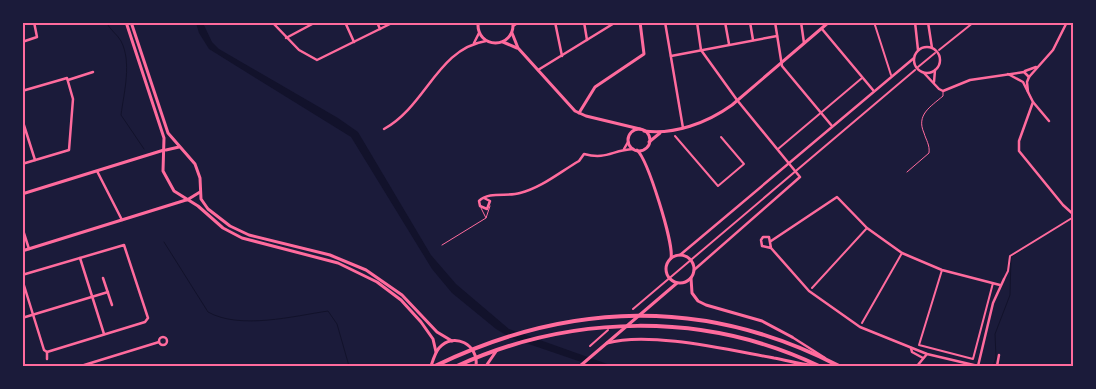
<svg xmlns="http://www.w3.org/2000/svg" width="1096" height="389" viewBox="0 0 1096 389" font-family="'PT Sans Narrow',sans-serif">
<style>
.water{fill:#12122b}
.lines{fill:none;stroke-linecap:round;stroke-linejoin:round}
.stream{stroke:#12122b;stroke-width:1}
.service{stroke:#ff6b9d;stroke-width:1}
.pedestrian{stroke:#ff6b9d;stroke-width:2}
.minor{stroke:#ff6b9d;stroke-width:2.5}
.tertiary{stroke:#ff6b9d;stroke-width:3}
.secondary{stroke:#ff6b9d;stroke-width:3}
.primary{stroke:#ff6b9d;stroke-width:4}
.neatline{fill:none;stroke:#ff6b9d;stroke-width:2}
</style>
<rect width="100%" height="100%" fill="#1b1b3a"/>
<!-- water -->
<polygon class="water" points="196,23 203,23 212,42 219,49 338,118 358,132 431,255 456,284 509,329 613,366 593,366 511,338 496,329 452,293 432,269 351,137 209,49 199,33"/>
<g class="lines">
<!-- stream -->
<g class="stream">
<path d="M106,22C110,30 117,34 121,41C132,62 124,92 121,115L144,149"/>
<polyline points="1062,225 1071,219"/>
<path d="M164,242L208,312C240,330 294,316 328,311L337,324L349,366"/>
<polyline points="993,366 996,358 995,334 1010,295 1011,257 1031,244"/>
</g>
<!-- service -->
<g class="service">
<path d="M907,172L929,153C930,145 926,140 924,133C916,115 930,107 943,96V92"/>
<polyline points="481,208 486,218 490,206"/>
<polyline points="442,245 486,218"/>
</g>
<!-- pedestrian -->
<g class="pedestrian">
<polyline points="874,22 891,75"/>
<polyline points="939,50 974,22"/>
<polyline points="918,67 935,53"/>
<polyline points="675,136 718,186 744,164 721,137"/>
<polyline points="778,149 862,78"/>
<polyline points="942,270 919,345 973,359 993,283"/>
<polyline points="1004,279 1008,271 1010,256 1072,218"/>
<polyline points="812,288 867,228"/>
<polyline points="633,309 915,70"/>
<polyline points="862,323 902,253"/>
<polyline points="590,346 608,330"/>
</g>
<!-- minor -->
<g class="minor">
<polyline points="272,22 299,50 317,60 394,22"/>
<polyline points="345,22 354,42"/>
<polyline points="377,22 380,29"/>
<polyline points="555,22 562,56"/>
<polyline points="584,22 587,40"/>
<polyline points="665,22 683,128"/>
<polyline points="725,22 729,44"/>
<polyline points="750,22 753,40"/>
<polyline points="775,22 782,66 832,126"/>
<polyline points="801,22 804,43"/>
<polyline points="915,22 918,50"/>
<polyline points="928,22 932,48"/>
<polyline points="513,26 519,22"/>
<polyline points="822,29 873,90"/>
<polyline points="286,38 316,22"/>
<polyline points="22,42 37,37 34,22"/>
<polyline points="474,43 479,33"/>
<circle cx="927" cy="60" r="13"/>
<polyline points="671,56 777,36"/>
<polyline points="538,70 616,22"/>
<polyline points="1025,71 1036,67"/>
<polyline points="924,73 939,89 943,91 970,80 1024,72 1029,77"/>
<polyline points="1008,74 1023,82 1033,102 1019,141 1019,151 1063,205 1074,215"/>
<polyline points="68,80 93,72"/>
<polyline points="934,82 935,70"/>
<polyline points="22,91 67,78 73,99 69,150 22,164"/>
<polyline points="1028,92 1027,82 1029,77 1053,50 1067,22"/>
<polyline points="1033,102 1049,121"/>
<polyline points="22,119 35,160"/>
<path d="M384,129C427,105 437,49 486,41"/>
<polyline points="624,149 628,142"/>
<polyline points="97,171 122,220"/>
<path d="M484,198L490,201L487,209L480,206L479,201C489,191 508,197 520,193C541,188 560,172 579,161L584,154C607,160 612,150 633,149"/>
<polyline points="22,227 29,249"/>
<polyline points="771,241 837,197 867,228 902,253 942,270 1000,285"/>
<polyline points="771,248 762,246 761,240 763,237 769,237 771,248 809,291 860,327 927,354 978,366"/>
<polyline points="680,255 914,58"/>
<polyline points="80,258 104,334"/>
<polyline points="694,270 800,177 737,100 701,50 697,22"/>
<polyline points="22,275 124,245 148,318 145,322 47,352 44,350 22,279"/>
<polyline points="103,278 112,305"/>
<polyline points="22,318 108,292"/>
<circle cx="163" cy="341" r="4"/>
<polyline points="792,337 825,358"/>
<polyline points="911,348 912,352 923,358"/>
<polyline points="47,359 47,352"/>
<polyline points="81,366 159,342"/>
<polyline points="917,366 927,354"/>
<polyline points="978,366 993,303 1004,279"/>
<polyline points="997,366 999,355"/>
</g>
<!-- tertiary -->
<g class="tertiary">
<path d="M478,22C476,50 515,50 513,22"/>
<polyline points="512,33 518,48 575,111 586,116 640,129"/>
<polyline points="503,42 517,48"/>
<polyline points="579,113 595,87 644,54 640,22"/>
<circle cx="639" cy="140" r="11"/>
<path d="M644,131C674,135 707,123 732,105L829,22"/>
<polyline points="649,142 660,133"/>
<path d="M637,150C648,160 674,244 671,258"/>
<polyline points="22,194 164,150"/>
<polyline points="22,251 186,200"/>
<circle cx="680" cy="269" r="14"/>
<polyline points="691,278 692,293 698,301 706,305 762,321 792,337"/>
<path d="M607,343C649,331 729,350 774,358C788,360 802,366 815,365"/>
<polyline points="486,366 497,350"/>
<polyline points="580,366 677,283"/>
</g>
<!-- secondary -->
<g class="secondary">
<polyline points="126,22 164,138 163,171 174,191 198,206 223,228 242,238 338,263 377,282 401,300 421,322 433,339 436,352"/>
<polyline points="131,22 168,133 195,164 200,178 201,199 208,209 230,226 249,235 330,255 366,270 402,295 437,332 452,341"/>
<polyline points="166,150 179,147"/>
<polyline points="187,200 200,192"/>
<path d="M431,366C433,360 435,353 439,348C454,331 479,345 476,366"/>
</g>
<!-- primary -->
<g class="primary">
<path d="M435,366C569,301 706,297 839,366"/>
<path d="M457,366C571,314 704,311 819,366"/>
</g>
</g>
<!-- border -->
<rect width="1096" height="389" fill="none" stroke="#1b1b3a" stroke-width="48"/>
<rect x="24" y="24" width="1048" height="341" class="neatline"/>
</svg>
